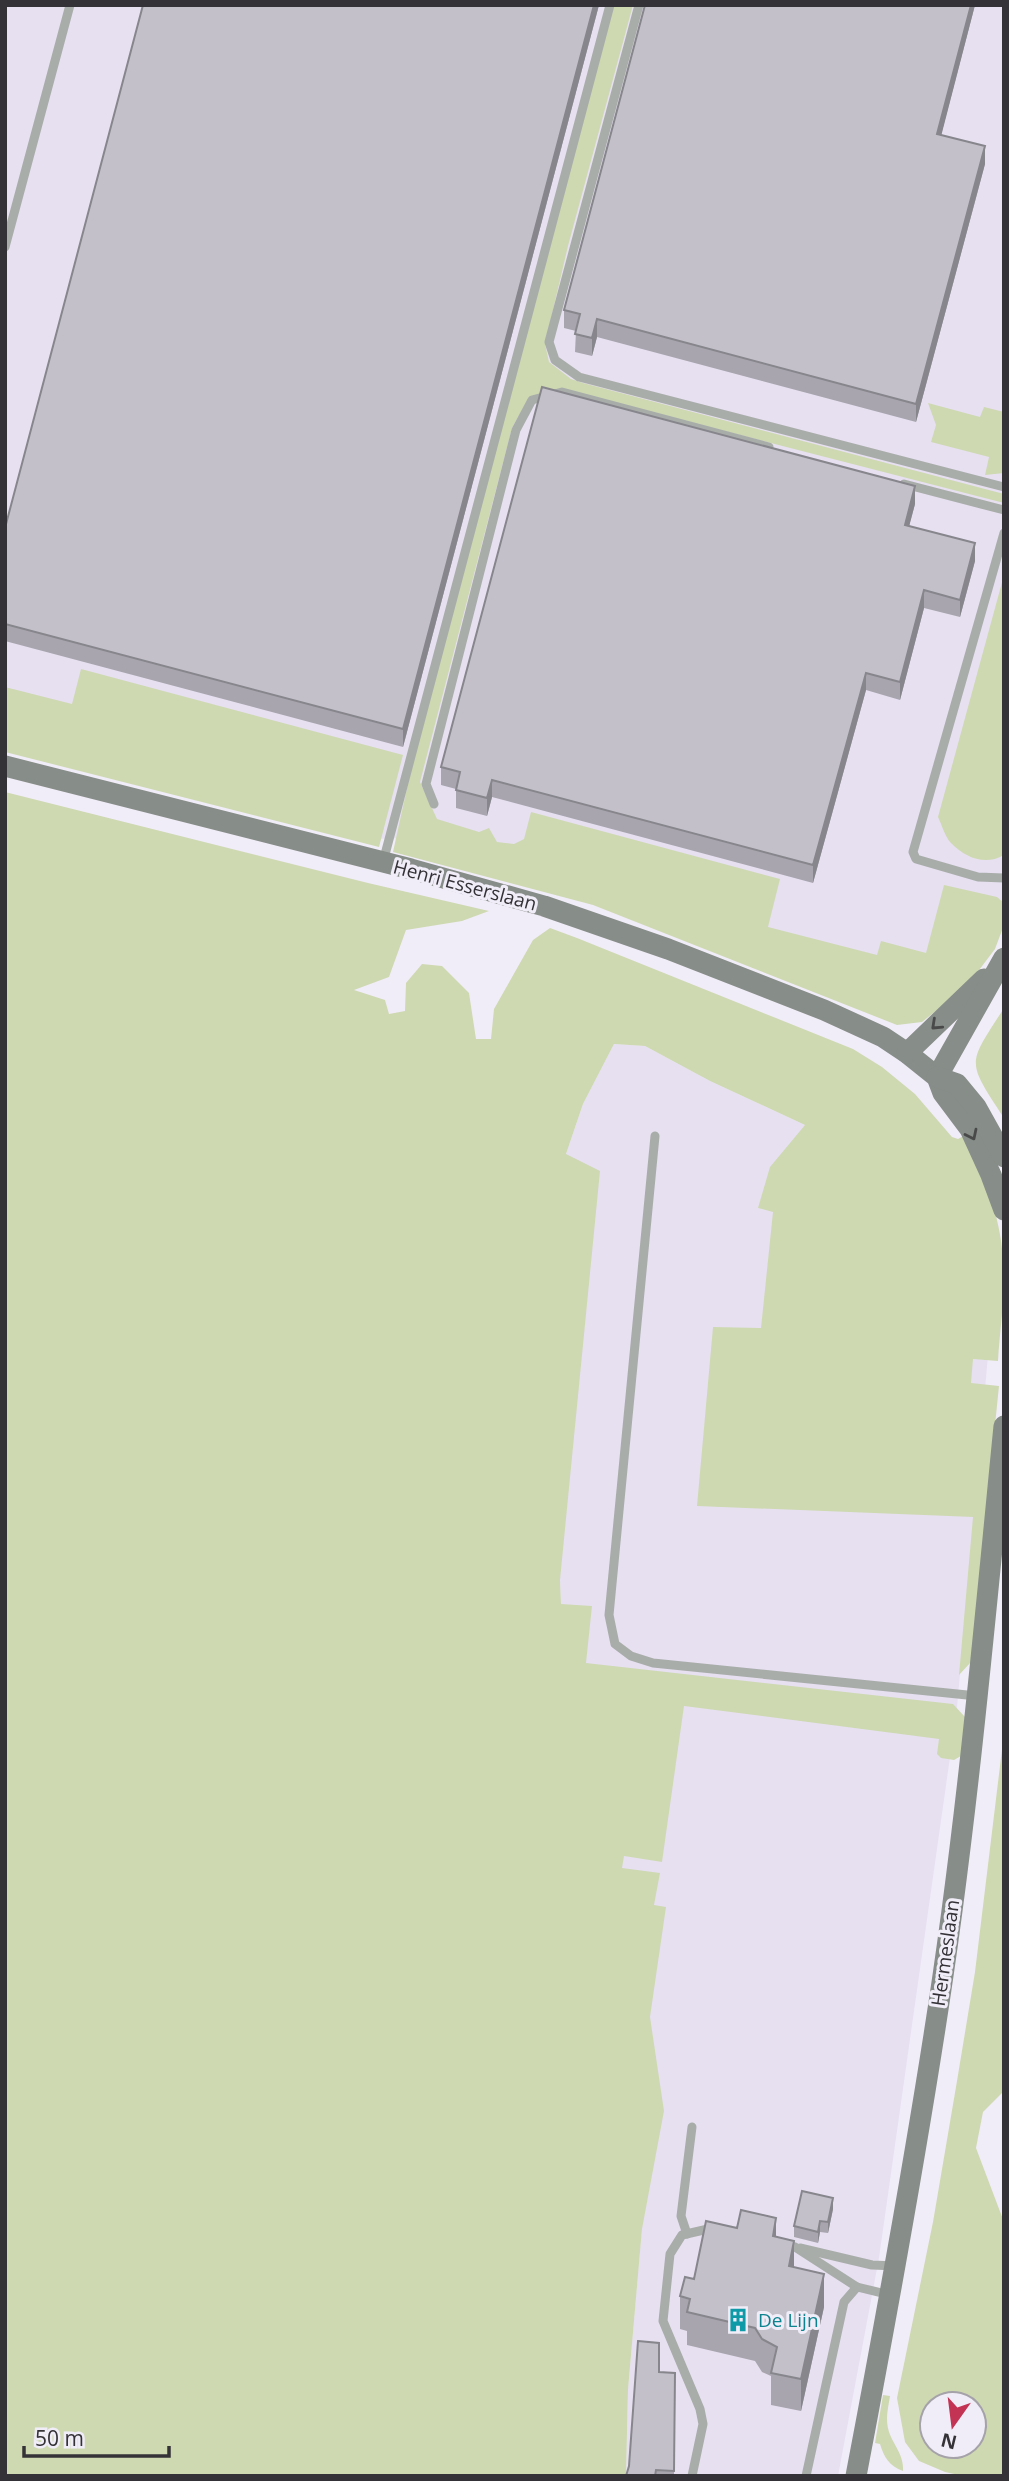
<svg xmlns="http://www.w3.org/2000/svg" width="1009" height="2481" viewBox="0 0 1009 2481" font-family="'Open Sans',sans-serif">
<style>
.built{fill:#e7e0f1}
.green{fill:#ced9b2;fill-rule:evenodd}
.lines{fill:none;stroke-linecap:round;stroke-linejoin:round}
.lane{stroke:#a9adaa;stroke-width:9}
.secondary{stroke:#878d88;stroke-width:21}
.wall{fill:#a8a5ae}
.shaded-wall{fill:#88868d}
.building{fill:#c3c0ca;stroke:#88868d;stroke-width:2}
.oneway{stroke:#49494a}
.labels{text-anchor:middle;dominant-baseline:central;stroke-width:6;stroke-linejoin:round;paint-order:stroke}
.street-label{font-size:19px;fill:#343236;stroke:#f1edf8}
.culture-label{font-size:19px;fill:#0d838f;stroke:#f1edf8;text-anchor:start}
</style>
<rect width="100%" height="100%" fill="#f1edf8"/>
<!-- built -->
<g class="built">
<polygon points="5,5 1004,5 1004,704 996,826 1004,870 1004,889 1000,925 964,977 403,838 375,839 5,743"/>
<polygon points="614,1044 645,1046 710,1081 805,1125 995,1276 957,1708 879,2258 838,2476 626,2476 628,2390 641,2239 650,2076 563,1654 560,1580 566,1154 583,1104"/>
</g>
<!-- green -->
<g class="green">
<path d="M613,5H633L568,246L545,344L549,362L571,379L583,383L1004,494V503L565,390C531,395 529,397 512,428L420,782L437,819L479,832L489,828L497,842L514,844L524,839L531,812L780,879L768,927L877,955L881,941L926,953L944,885L997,897L1004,903V925L995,949L967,986L922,1022L897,1025L593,905L393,852L411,770Z"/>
<polygon points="928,403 980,417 984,407 1004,412 1004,473 985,475 989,457 931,442 936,425"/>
<path d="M1004,575V855C985,866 966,858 951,843C945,837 942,825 938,817Z"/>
<polygon points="81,669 403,755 379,847 5,752 5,687 72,704"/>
<path d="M5,792L368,883L489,911L462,921L406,930L389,977L354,990L385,1000L389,1014L405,1011L406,983L422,964L442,966L469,993L476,1039H491L494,1009L533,940L550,928L577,938L853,1049L882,1067L915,1094L952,1137L958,1139L965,1135C984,1174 1000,1215 1003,1258C1006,1292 1000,1327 998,1361L973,1359L971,1383L999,1386L971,1662L959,1675L973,1517L697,1506L713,1327L761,1328L773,1212L758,1208L770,1167L805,1125L710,1081L645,1046L614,1044L583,1104L566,1154L600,1171L560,1580L561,1604L592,1606L586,1663L953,1704L965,1717L961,1756L954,1760L941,1758L937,1754L939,1739L684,1706L662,1862L624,1856L622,1868L660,1873L654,1905L666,1907L650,2017L664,2111L642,2229L628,2390L626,2476H5Z"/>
<path d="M1004,1008V1118C966,1059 967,1066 1004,1008Z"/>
<path d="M1004,1733V2091L983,2112L976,2148L1004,2222V2476H963L945,2472L919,2461L905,2442L897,2398L933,2222L957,2081L975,1972ZM932,2404H974V2446H932Z"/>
<path d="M883,2395L890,2396C888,2409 885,2419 889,2432C894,2446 904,2455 903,2471C889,2466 884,2457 880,2444L875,2443Z"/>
</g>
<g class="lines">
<!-- lane -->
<g class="lane">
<polyline points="639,5 549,342 555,360 579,377 1004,487"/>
<polyline points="5,247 70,5"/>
<polyline points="904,484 1004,510"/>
<polyline points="1004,533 913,852 916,859 978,877 1004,878"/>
<polyline points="434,804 426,784 516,430 532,400 562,392 769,447"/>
<polyline points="383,862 610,5"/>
<polyline points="655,1136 609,1615 615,1644 631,1656 653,1663 977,1696"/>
<polyline points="687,2234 681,2216 692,2127"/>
<polyline points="785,2245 795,2247 857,2287 890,2295"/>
<polyline points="800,2248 872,2265 896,2266"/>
<polyline points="692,2476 703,2424 700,2409 663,2321 670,2254 682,2235 708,2229 716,2231"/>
<polyline points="806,2476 844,2302 857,2287"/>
</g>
<!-- secondary -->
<g class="secondary">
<polyline points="5,766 411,869 544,906 668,949 824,1010 883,1037 907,1053 937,1077 943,1093 970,1129 991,1175 1004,1210"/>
<polyline points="907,1053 984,979"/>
<polyline points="937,1077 1004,958"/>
<polyline points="937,1077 957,1084 976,1107 1004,1157"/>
<path d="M856,2476C884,2329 911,2182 934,2035C966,1833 984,1629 1004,1426"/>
</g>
</g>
<!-- wall -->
<g class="wall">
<polygon points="143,5 599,5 403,747 5,641 5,528"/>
<polygon points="645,5 975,5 941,135 985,164 916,422 597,337 592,356 575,352 576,331 564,328 564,310"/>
<polygon points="915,504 909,526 975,561 960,617 924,608 900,700 866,690 813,883 492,797 487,816 456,808 456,789 441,785 441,767"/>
<polygon points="833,2209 828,2233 820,2232 818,2243 794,2237 794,2226"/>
<polygon points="737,2228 776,2237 794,2267 824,2307 801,2411 771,2405 771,2376 762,2372 755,2361 687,2345 687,2331 680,2329 680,2296"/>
<polygon points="659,2372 675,2373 674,2476 626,2476"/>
</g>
<!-- shaded-wall -->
<g class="shaded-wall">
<polygon points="594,5 599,5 403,747 403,729"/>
<polygon points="971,5 975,5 937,152 937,134"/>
<polygon points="985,146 985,164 916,422 916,404"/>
<polygon points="597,319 597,337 592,356 592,338"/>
<polygon points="915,486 915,504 905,542 905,525"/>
<polygon points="975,543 975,561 960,617 960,600"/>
<polygon points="924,590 924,608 900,700 900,682"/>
<polygon points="866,673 866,690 813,883 813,865"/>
<polygon points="492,780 492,797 487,816 487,798"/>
<polygon points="833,2198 833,2209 828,2233 828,2222"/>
<polygon points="776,2218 776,2250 773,2236"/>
<polygon points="820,2221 820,2232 818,2243 818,2232"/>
<polygon points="794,2241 794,2273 789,2266"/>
<polygon points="824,2274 824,2307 801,2411 801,2379"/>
</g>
<!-- building -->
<g class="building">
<polygon points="143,5 594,5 403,729 5,624 5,528"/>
<polygon points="645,5 971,5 937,134 985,146 916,404 597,319 592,338 575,334 580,314 564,310"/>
<polygon points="542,387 915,486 905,525 975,543 960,600 924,590 900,682 866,673 813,865 492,780 487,798 456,790 460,772 441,767"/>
<polygon points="802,2191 833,2198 828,2222 820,2221 818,2232 794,2226"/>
<polygon points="741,2210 776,2218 773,2236 794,2241 789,2266 824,2274 801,2379 771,2373 777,2347 762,2339 755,2328 687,2312 690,2299 680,2296 685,2277 694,2279 706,2221 737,2228"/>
<polygon points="638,2341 659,2343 659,2372 675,2373 674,2471 656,2470 655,2476 626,2476 629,2466"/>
</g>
<!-- one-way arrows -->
<defs><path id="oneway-chevron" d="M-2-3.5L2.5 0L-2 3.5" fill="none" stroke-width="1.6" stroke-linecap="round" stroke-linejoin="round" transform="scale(1.75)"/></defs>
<g class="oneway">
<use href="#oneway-chevron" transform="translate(936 1025) rotate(137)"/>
<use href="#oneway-chevron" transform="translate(972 1135) rotate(64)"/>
</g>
<!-- icons -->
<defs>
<g id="building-bare" transform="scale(1.89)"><path d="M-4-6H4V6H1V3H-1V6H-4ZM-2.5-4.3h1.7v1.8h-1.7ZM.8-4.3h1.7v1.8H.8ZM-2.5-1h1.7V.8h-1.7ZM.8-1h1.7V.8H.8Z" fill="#0f9aa8" stroke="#f1edf8" stroke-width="2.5" paint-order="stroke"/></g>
</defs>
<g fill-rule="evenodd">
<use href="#building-bare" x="738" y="2320"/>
</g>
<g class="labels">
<!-- street labels -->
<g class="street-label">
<text transform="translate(465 885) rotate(15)">Henri Esserslaan</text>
<text transform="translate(945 1953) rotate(-82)">Hermeslaan</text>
</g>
<!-- culture labels -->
<g class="culture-label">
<text x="758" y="2320">De Lijn</text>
</g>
</g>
<!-- border -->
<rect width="1009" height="2481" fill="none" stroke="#343236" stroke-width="14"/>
<!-- north arrow -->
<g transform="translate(953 2425) rotate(194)"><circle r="33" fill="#f1edf8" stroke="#a5a2aa" stroke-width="2"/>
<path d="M0-5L12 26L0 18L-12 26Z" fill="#c33354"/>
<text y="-10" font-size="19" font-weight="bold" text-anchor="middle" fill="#343236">N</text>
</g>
<!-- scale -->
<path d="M24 2446v10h145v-10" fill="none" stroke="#343236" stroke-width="3.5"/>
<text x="35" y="2446" font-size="21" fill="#343236" stroke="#f1edf8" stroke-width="5" paint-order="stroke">50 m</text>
</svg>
